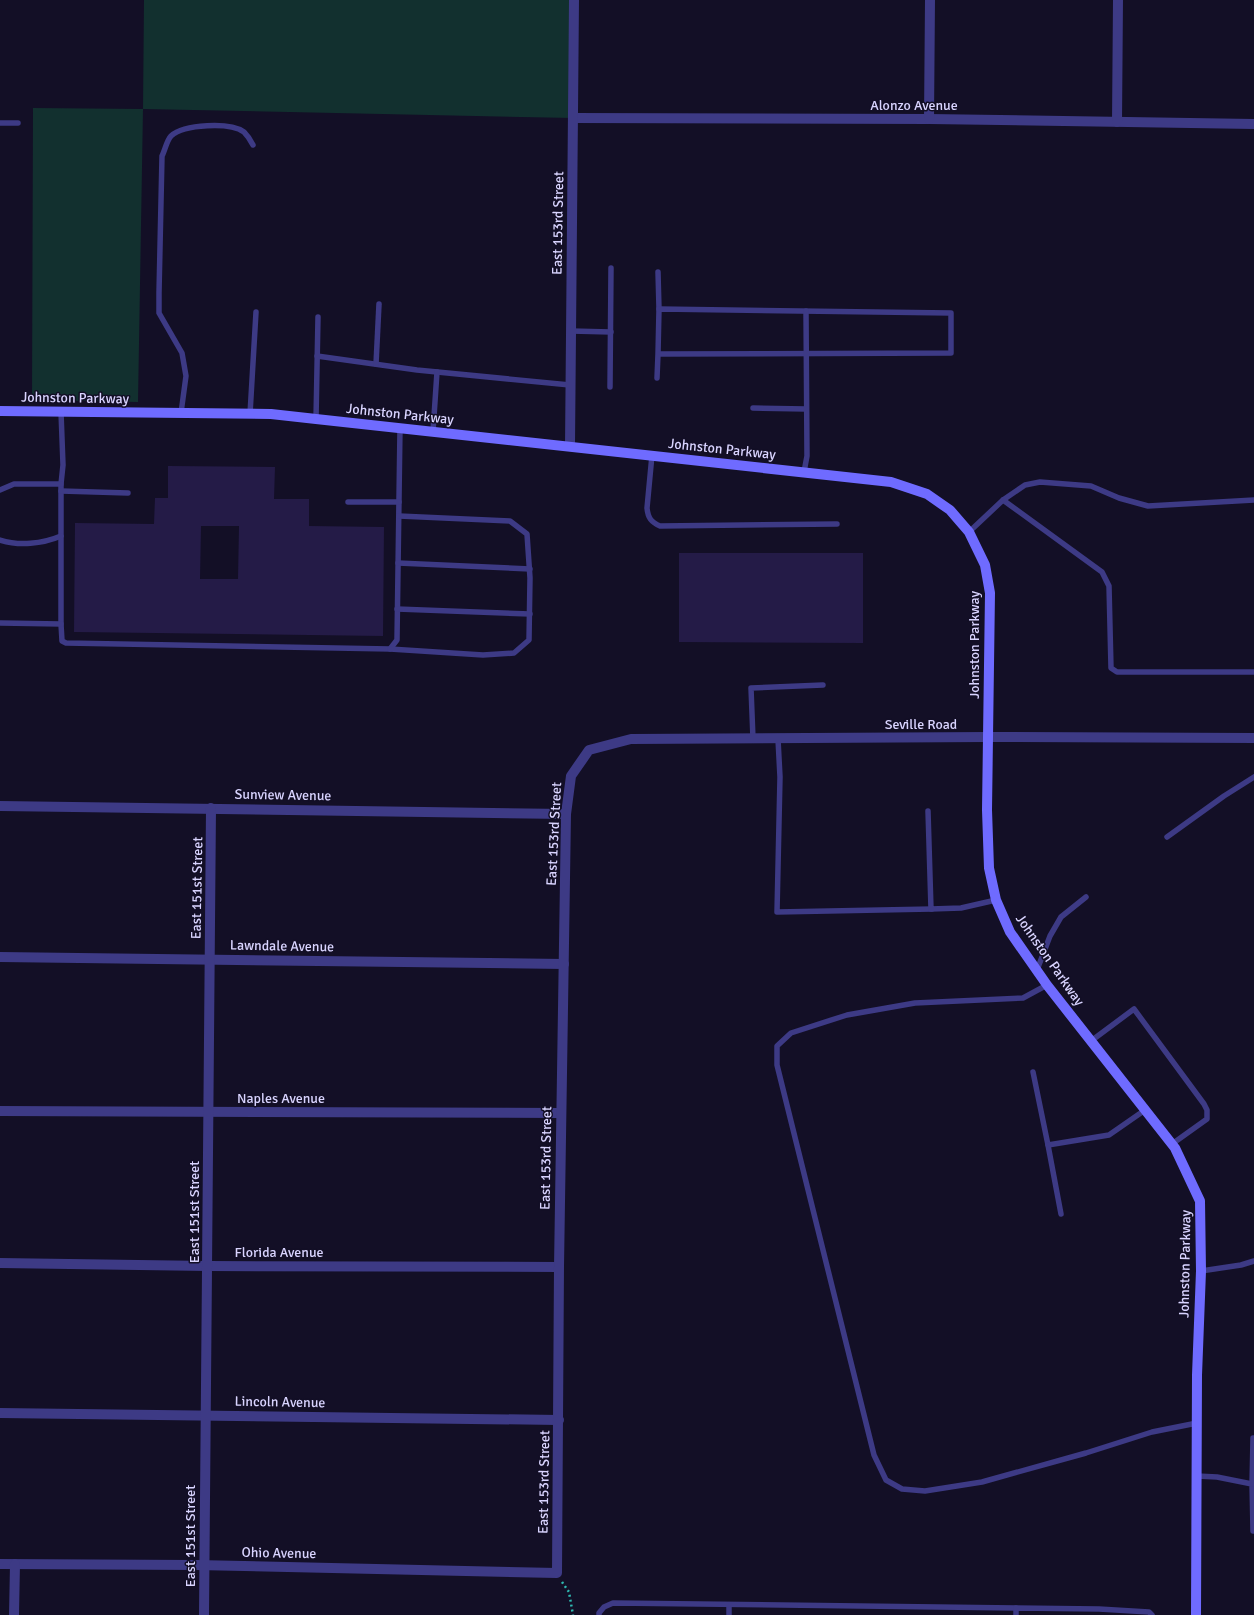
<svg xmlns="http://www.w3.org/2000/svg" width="1254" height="1615" viewBox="0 0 1254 1615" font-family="Signika,sans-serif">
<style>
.green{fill:#12302f}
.building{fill:#241b47;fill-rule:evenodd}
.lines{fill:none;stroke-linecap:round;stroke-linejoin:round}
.path{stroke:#2fb8b0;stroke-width:2.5;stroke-dasharray:2 3;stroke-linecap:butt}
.lane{stroke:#3d3a85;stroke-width:5.5}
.street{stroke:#3d3a85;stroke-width:10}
.secondary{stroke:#6f6bff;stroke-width:10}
.labels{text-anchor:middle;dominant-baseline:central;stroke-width:3;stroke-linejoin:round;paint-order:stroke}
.street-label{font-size:14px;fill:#d9d4ff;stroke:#130f26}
</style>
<rect width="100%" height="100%" fill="#130f26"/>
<!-- green -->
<polygon class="green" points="144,0 574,0 573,118 143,109 138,402 32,400 33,108 143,109"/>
<!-- building -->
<g class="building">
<path d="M168,466L275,467L274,499H309V526L384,527L383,636L74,632L75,523L154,524L155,498H168ZM201,526H239L238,579H200Z"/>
<polygon points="679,553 863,553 863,643 679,642"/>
</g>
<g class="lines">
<!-- path -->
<polyline class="path" points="562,1582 569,1592 573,1615"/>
<!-- lane -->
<g class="lane">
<polyline points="0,123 18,123"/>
<polyline points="658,272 659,309"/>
<polyline points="571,331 611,332"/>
<polyline points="317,356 417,370 570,385"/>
<polyline points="376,364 379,304"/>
<polyline points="657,378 658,354 951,353 951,313 659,309 658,354"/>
<polyline points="610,387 611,268"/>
<polyline points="753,408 806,409"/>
<polyline points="61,412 63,465 61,484 61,624 62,641 66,643 390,649 397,640 400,428"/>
<path d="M181,413L186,376L182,353L159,313V293L162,156C165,150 167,140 171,136C184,124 230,122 244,132C247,135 251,141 253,145"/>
<polyline points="250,414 256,312"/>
<polyline points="316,419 318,317"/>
<polyline points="433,431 437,372"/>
<path d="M652,455L647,508C648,518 651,522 660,526L837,524"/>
<polyline points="804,472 807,456 806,311"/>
<polyline points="0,490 14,484 61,484"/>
<polyline points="61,491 128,493"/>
<polyline points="1003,500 1102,572 1109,586 1111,668 1117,672 1254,672"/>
<polyline points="348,502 399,502"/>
<polyline points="969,532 1003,500 1025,485 1040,482 1091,486 1119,498 1148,506 1254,500"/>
<path d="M0,540C19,546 42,544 61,536"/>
<polyline points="398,563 530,569"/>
<polyline points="397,609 530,614"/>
<polyline points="0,623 61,624"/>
<polyline points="390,649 483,655 514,653 529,640 530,578 527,534 510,521 399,516"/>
<polyline points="753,739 751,688 823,685"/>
<polyline points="778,739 780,777 777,912 932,909"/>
<polyline points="928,811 931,909 961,908 996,900"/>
<polyline points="1167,837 1224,796 1254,777"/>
<polyline points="1037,970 1050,936 1061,917 1086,897"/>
<polyline points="1047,985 1023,998 915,1003 847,1015 791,1033 777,1046 777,1065 874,1455 886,1480 902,1489 925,1491 982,1482 1086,1453 1152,1432 1197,1423"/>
<polyline points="1091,1041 1134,1009 1204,1104 1207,1110 1207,1119 1172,1144"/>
<polyline points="1033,1072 1048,1145 1109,1135 1145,1110"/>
<polyline points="1048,1145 1061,1214"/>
<polyline points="1201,1271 1241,1265 1254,1261"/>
<polyline points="1197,1476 1217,1477 1252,1484 1253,1531 1254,1531"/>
<polyline points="1252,1484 1253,1438"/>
<polyline points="729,1605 729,1615"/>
<polyline points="599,1615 599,1613 604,1607 613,1603 1016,1608"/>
<polyline points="1016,1615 1016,1608 1099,1609 1149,1612 1152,1615"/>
</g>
<!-- street -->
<g class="street">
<polyline points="573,118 929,119 1254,124"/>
<polyline points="929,119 930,0"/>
<polyline points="1117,122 1118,0"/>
<polyline points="570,446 574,0"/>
<polyline points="0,806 566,814"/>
<polyline points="0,957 564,964"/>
<polyline points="0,1111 561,1113"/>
<polyline points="0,1263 208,1266 559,1267"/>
<polyline points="0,1413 559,1420"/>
<polyline points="0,1564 196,1565 557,1573 559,1267 566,814 571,776 589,750 631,739 988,737 1254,738"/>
<polyline points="14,1615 15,1564"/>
<polyline points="204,1615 211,808"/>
</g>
<!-- secondary -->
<polyline class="secondary" points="0,411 271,414 316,419 891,482 927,494 950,510 969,532 985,565 990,593 987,810 989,868 996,900 1010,932 1047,985 1175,1148 1200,1201 1201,1271 1197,1375 1196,1615"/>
</g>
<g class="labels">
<!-- street labels -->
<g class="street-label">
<text x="914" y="105">Alonzo Avenue</text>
<text transform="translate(558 223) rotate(-89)">East 153rd Street</text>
<text transform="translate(75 398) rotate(1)">Johnston Parkway</text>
<text transform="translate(400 414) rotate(6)">Johnston Parkway</text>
<text transform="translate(722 449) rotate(6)">Johnston Parkway</text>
<text transform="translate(974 645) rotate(-90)">Johnston Parkway</text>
<text x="921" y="724">Seville Road</text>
<text transform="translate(283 795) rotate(1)">Sunview Avenue</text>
<text transform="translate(554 834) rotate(-87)">East 153rd Street</text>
<text transform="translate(197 888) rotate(-89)">East 151st Street</text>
<text transform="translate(282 946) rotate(1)">Lawndale Avenue</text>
<text transform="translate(1050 960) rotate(55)">Johnston Parkway</text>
<text x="281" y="1098">Naples Avenue</text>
<text transform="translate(546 1158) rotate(-89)">East 153rd Street</text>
<text transform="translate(194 1212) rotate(-90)">East 151st Street</text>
<text x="279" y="1252">Florida Avenue</text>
<text transform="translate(1185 1264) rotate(-89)">Johnston Parkway</text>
<text transform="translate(280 1402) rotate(1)">Lincoln Avenue</text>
<text transform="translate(544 1482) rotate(-89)">East 153rd Street</text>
<text transform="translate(190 1536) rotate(-90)">East 151st Street</text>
<text transform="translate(279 1553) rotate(1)">Ohio Avenue</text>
</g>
</g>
</svg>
